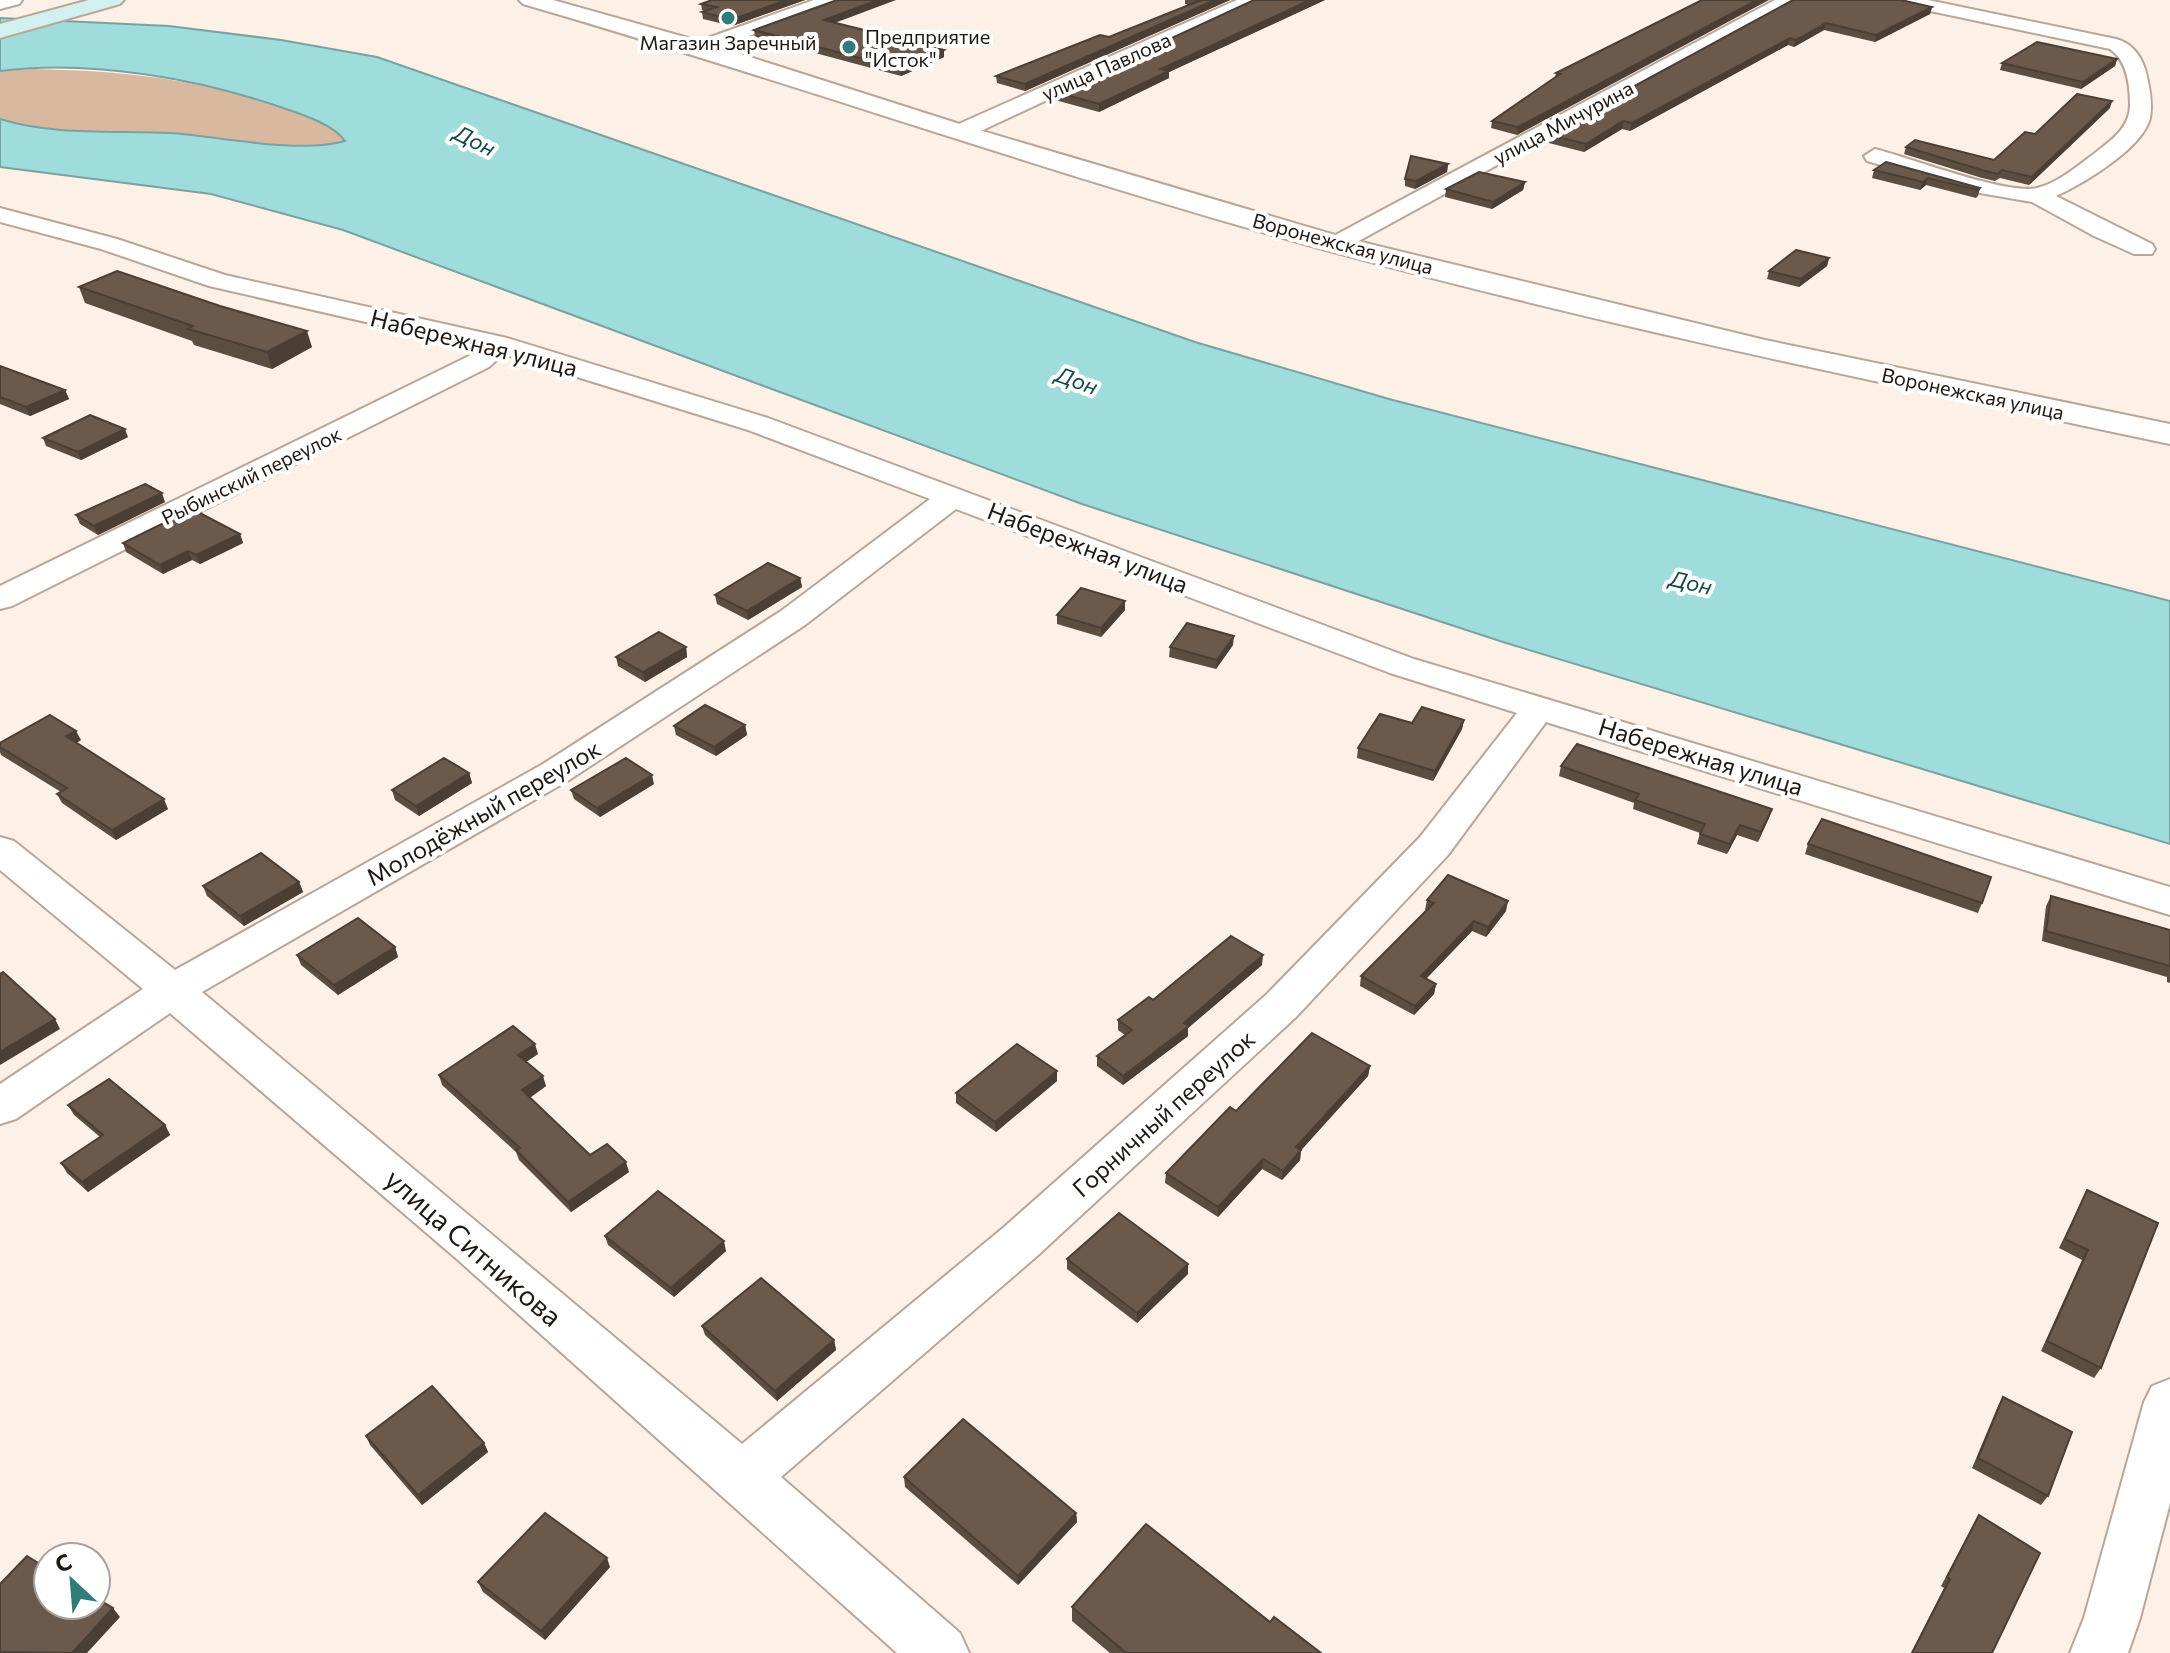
<svg xmlns="http://www.w3.org/2000/svg" width="2170" height="1653" viewBox="0 0 2170 1653" font-family="Commissioner,sans-serif">
<style>
.green{fill:#d8b89f}
.water{fill:#9fdddd;stroke:#79a2a0;stroke-width:2}
.lines{fill:none;stroke-linecap:round;stroke-linejoin:round}
.minor-casing{stroke:#baa697;stroke-width:4}
.tertiary-casing{stroke:#baa697;stroke-width:4}
.secondary-casing{stroke:#baa697;stroke-width:4}
.minor{fill:#fff;fill-rule:evenodd}
.tertiary{fill:#fff;fill-rule:evenodd}
.secondary{fill:#d3f0f1;fill-rule:evenodd}
.wall{fill:#5c4d41}
.shaded-wall{fill:#4b3e35}
.building{fill:#6b594c;stroke:#4b3e35;stroke-width:2}
.poi-dot{fill:#317b7b;stroke:#fff;stroke-width:3}
.labels{text-anchor:middle;dominant-baseline:central;stroke-width:8;stroke-linejoin:round;paint-order:stroke}
.far-poi-label{font-size:20px;fill:#1f1812;stroke:#fff;text-anchor:start}
.far-street-label{font-size:20px;fill:#1f1812;stroke:#fff}
.far-water-label{font-size:22px;font-style:italic;fill:#114949;stroke:#fff}
.street-label{font-size:24px;fill:#1f1812;stroke:#fff}
.near-street-label{font-size:28px;fill:#1f1812;stroke:#fff}
</style>
<rect width="100%" height="100%" fill="#fdf0e7"/>
<!-- green -->
<path class="green" d="M34,69C126,71 199,79 287,109C305,116 334,125 345,142C290,153 228,137 172,133C116,130 54,136 0,119V71Z"/>
<!-- water -->
<path class="water" d="M0,18L169,26L281,40L377,57L1195,342L1389,399L2170,601V844L1506,643L1082,504L343,230L211,194L0,167V119C54,136 116,130 172,133C221,137 300,154 345,141C334,125 304,115 286,109C201,79 90,59 0,71Z"/>
<g class="lines">
<!-- minor casing -->
<g class="minor-casing">
<g id="minor">
<polygon points="0,0 22,0 19,4 0,9"/>
<polygon points="814,0 840,0 837,4 705,52 691,52 688,48 691,44"/>
<polygon points="1237,0 1261,0 968,137 952,137 949,132 952,127"/>
<polygon points="1775,0 1798,0 1344,249 1328,249 1324,244 1328,239"/>
<path d="M1893,0H1928L2116,39C2131,43 2140,54 2145,69C2149,84 2153,102 2150,118C2143,148 2083,184 2056,196L2152,244L2155,249L2152,254H2134L2094,236L2032,202L1974,192L1867,161L1864,156L1875,149C1911,158 2006,195 2037,188C2058,183 2079,165 2095,153C2112,140 2130,127 2130,105C2130,84 2127,61 2110,49L1902,5Z"/>
<path d="M0,208L117,239L225,275L507,338L768,418L1414,659L2170,887V915L1546,722L1448,855L1296,1017L1037,1256L781,1477L960,1633L969,1653H897L458,1260L170,1013L16,1119L0,1124V1084L143,989L0,870V837L14,841L175,970L543,764L781,611L930,499L748,430L503,354L489,367L12,606L0,609V586L471,355L479,348L209,286L101,249L0,222ZM956,509L1390,673L1517,713L1420,837L1266,995L1003,1228L742,1444L202,992L569,780L805,625Z"/>
<polygon points="2170,1379 2170,1503 2140,1618 2128,1653 2070,1653 2084,1618 2144,1402 2152,1386"/>
</g>
</g>
<!-- tertiary casing -->
<g class="tertiary-casing">
<path id="tertiary" d="M519,0H553L706,43L969,127L1345,238L1765,340L2170,424V444C1888,384 1604,326 1326,250C1056,176 792,82 523,4Z"/>
</g>
<!-- secondary casing -->
<g class="secondary-casing">
<polygon id="secondary" points="89,0 124,0 120,4 0,38 0,24"/>
</g>
<!-- minor -->
<use href="#minor" class="minor"/>
<!-- tertiary -->
<use href="#tertiary" class="tertiary"/>
<!-- secondary -->
<use href="#secondary" class="secondary"/>
</g>
<!-- wall -->
<g class="wall">
<polygon points="712,0 805,0 732,26 703,19 702,12 705,11 702,10 701,4"/>
<polygon points="1185,0 1230,0 1025,91 997,83 996,76 1109,37 1188,5 1185,4"/>
<polygon points="1254,0 1325,0 1169,72 1169,78 1099,112 1055,100 1055,92"/>
<polygon points="1702,0 1517,135 1491,128 1492,121 1555,78 1556,73"/>
<polygon points="1793,0 1932,7 1930,14 1875,42 1824,30 1794,47 1788,45 1630,131 1622,129 1584,152 1545,142 1546,134"/>
<polygon points="835,23 944,57 901,76 755,37 754,30"/>
<polygon points="2117,59 2115,66 2081,89 2000,70 2002,63"/>
<polygon points="2110,108 2029,185 2000,178 1995,181 1982,178 1904,154 1906,147 1994,160 2035,134"/>
<polygon points="1886,162 1980,188 1978,196 1976,198 1926,185 1920,190 1872,178 1874,170"/>
<polygon points="1448,164 1447,172 1415,189 1405,186 1405,179"/>
<polygon points="1525,182 1523,190 1492,209 1445,197 1446,189"/>
<polygon points="1829,258 1827,266 1799,287 1767,279 1769,271"/>
<polygon points="79,287 220,306 312,347 272,369 194,345 192,341 85,303"/>
<polygon points="0,366 65,390 69,399 30,416 0,404"/>
<polygon points="128,437 81,460 46,446 43,438"/>
<polygon points="165,502 98,535 80,524 76,515"/>
<polygon points="240,534 243,543 200,564 192,560 163,574 126,552 123,543"/>
<polygon points="800,578 802,587 748,620 717,604 715,595"/>
<polygon points="1125,601 1125,610 1101,637 1057,624 1057,615"/>
<polygon points="1233,645 1216,669 1169,657 1170,647"/>
<polygon points="686,647 687,657 645,682 618,666 616,657"/>
<polygon points="1464,720 1462,729 1433,781 1357,758 1358,748 1412,723"/>
<polygon points="745,725 747,735 716,756 676,735 674,726"/>
<polygon points="81,740 76,743 168,809 116,840 62,803 57,794 61,792 1,755 0,752 0,743"/>
<polygon points="1561,766 1772,809 1758,842 1737,835 1727,854 1697,844 1700,833 1633,809 1634,803 1559,776"/>
<polygon points="469,773 472,783 419,816 395,800 392,790"/>
<polygon points="654,784 600,817 574,799 571,790"/>
<polygon points="1808,844 1982,903 1978,913 1805,854"/>
<polygon points="299,882 303,892 244,926 207,896 203,886"/>
<polygon points="2051,896 2170,930 2170,983 2167,982 2167,977 2042,941 2046,906"/>
<polygon points="1427,900 1506,911 1486,937 1472,931 1426,979 1436,984 1434,994 1414,1015 1360,986 1361,976 1426,910 1425,910"/>
<polygon points="395,947 398,957 338,995 301,965 297,955"/>
<polygon points="1262,965 1188,1028 1188,1036 1123,1085 1097,1066 1097,1056 1125,1035 1118,1030 1118,1020 1153,1000"/>
<polygon points="538,1054 526,1062 546,1086 530,1098 590,1155 629,1172 571,1212 519,1160 516,1152 442,1085 439,1075"/>
<polygon points="1370,1066 1368,1076 1301,1150 1300,1160 1282,1180 1262,1169 1218,1217 1165,1183 1166,1173 1236,1111"/>
<polygon points="1057,1081 996,1132 956,1103 956,1093"/>
<polygon points="68,1105 165,1125 170,1135 88,1192 67,1173 61,1163 100,1137 74,1115"/>
<polygon points="2087,1190 2101,1368 2094,1378 2041,1351 2082,1260 2059,1248"/>
<polygon points="605,1236 726,1251 674,1297 608,1245"/>
<polygon points="1067,1259 1188,1264 1188,1274 1137,1323 1067,1269"/>
<polygon points="702,1326 834,1340 836,1350 777,1401 705,1335"/>
<polygon points="2003,1397 2048,1496 2041,1505 1972,1468 1998,1406"/>
<polygon points="366,1436 484,1443 488,1452 422,1505 370,1445"/>
<polygon points="904,1477 1076,1513 1077,1522 1018,1585 905,1487"/>
<polygon points="1979,1515 1992,1653 1911,1653 1944,1588 1941,1586"/>
<polygon points="610,1567 545,1640 483,1592 478,1582"/>
<polygon points="1072,1607 1270,1622 1321,1653 1110,1653 1072,1621"/>
</g>
<!-- shaded-wall -->
<g class="shaded-wall">
<polygon points="786,0 805,0 732,26 731,20"/>
<polygon points="878,0 896,0 824,27 824,20"/>
<polygon points="1215,0 1230,0 1025,91 1025,84"/>
<polygon points="1310,0 1325,0 1169,72 1169,78 1099,112 1099,104 1161,69"/>
<polygon points="1757,0 1769,0 1517,135 1518,127"/>
<polygon points="1932,7 1930,14 1875,42 1876,35"/>
<polygon points="1826,23 1824,30 1794,47 1796,40"/>
<polygon points="1790,38 1788,45 1630,131 1632,123"/>
<polygon points="944,50 944,57 901,76 901,69"/>
<polygon points="2117,59 2115,66 2081,89 2083,82"/>
<polygon points="2112,101 2110,108 2029,185 2032,177"/>
<polygon points="1623,121 1622,129 1584,152 1586,144"/>
<polygon points="1448,164 1447,172 1415,189 1416,181"/>
<polygon points="1928,178 1926,185 1920,190 1923,182"/>
<polygon points="1525,182 1523,190 1492,209 1493,202"/>
<polygon points="1829,258 1827,266 1799,287 1801,279"/>
<polygon points="307,331 312,347 272,369 267,352"/>
<polygon points="65,390 69,399 30,416 26,407"/>
<polygon points="125,429 128,437 81,460 78,452"/>
<polygon points="162,493 165,502 98,535 94,526"/>
<polygon points="240,534 243,543 200,564 196,555"/>
<polygon points="188,551 192,560 163,574 160,565"/>
<polygon points="800,578 802,587 748,620 747,611"/>
<polygon points="1125,601 1125,610 1101,637 1101,628"/>
<polygon points="1234,636 1233,645 1216,669 1217,660"/>
<polygon points="686,647 687,657 645,682 643,672"/>
<polygon points="1464,720 1462,729 1433,781 1435,771"/>
<polygon points="745,725 747,735 716,756 714,747"/>
<polygon points="76,731 81,740 71,746 66,736"/>
<polygon points="469,773 472,783 419,816 416,806"/>
<polygon points="652,775 654,784 600,817 597,808"/>
<polygon points="164,799 168,809 116,840 112,830"/>
<polygon points="1772,809 1769,818 1758,842 1761,832"/>
<polygon points="1740,825 1737,835 1727,854 1730,844"/>
<polygon points="299,882 303,892 244,926 240,916"/>
<polygon points="1508,901 1506,911 1486,937 1488,927"/>
<polygon points="1474,921 1472,931 1419,986 1421,976"/>
<polygon points="395,947 398,957 338,995 334,985"/>
<polygon points="1263,955 1262,965 1188,1028 1188,1036 1123,1085 1123,1076"/>
<polygon points="1436,984 1434,994 1414,1015 1415,1006"/>
<polygon points="55,1019 60,1029 0,1065 0,1052"/>
<polygon points="535,1044 538,1054 521,1065 518,1055"/>
<polygon points="1370,1066 1368,1076 1295,1157 1296,1147"/>
<polygon points="1057,1071 1057,1081 996,1132 995,1122"/>
<polygon points="543,1076 546,1086 525,1100 522,1090"/>
<polygon points="165,1125 170,1135 88,1192 82,1182"/>
<polygon points="1301,1150 1300,1160 1282,1180 1283,1171"/>
<polygon points="1263,1159 1262,1169 1218,1217 1218,1207"/>
<polygon points="626,1162 629,1172 571,1212 568,1202"/>
<polygon points="724,1241 726,1251 674,1297 671,1288"/>
<polygon points="1188,1264 1188,1274 1137,1323 1137,1313"/>
<polygon points="834,1340 836,1350 777,1401 775,1391"/>
<polygon points="484,1443 488,1452 422,1505 418,1495"/>
<polygon points="1076,1513 1077,1522 1018,1585 1018,1576"/>
<polygon points="607,1558 610,1567 545,1640 541,1631"/>
<polygon points="113,1608 120,1617 87,1653 72,1653"/>
</g>
<!-- building -->
<g class="building">
<polygon points="712,0 786,0 731,20 702,12 717,7 701,4"/>
<polygon points="837,0 878,0 824,20 944,50 901,69 754,30"/>
<polygon points="1196,0 1215,0 1025,84 996,76 1100,35 1109,37 1199,1"/>
<polygon points="1254,0 1310,0 1161,69 1169,71 1099,104 1055,92"/>
<polygon points="1702,0 1757,0 1518,127 1492,121 1560,74 1556,73"/>
<polygon points="1793,0 1901,0 1932,7 1876,35 1826,23 1796,40 1790,38 1632,123 1623,121 1586,144 1546,134"/>
<polygon points="2037,42 2117,59 2083,82 2002,63"/>
<polygon points="2077,94 2112,101 2032,177 2002,170 1998,174 1985,171 1906,147 1915,140 1994,160 2025,132 2035,134"/>
<polygon points="1411,156 1448,164 1416,181 1405,179"/>
<polygon points="1886,162 1980,188 1978,190 1928,178 1923,182 1874,170"/>
<polygon points="1479,172 1525,182 1493,202 1446,189"/>
<polygon points="1796,250 1829,258 1801,279 1769,271"/>
<polygon points="117,271 220,306 307,331 267,352 188,329 193,326 79,287"/>
<polygon points="0,366 65,390 26,407 0,397"/>
<polygon points="90,415 125,429 78,452 43,438"/>
<polygon points="145,484 162,493 94,526 76,515"/>
<polygon points="192,509 240,534 196,555 188,551 160,565 123,543"/>
<polygon points="768,563 800,578 747,611 715,595"/>
<polygon points="1081,588 1125,601 1101,628 1057,615"/>
<polygon points="1187,623 1234,636 1217,660 1170,647"/>
<polygon points="659,632 686,647 643,672 616,657"/>
<polygon points="705,705 745,725 714,747 674,726"/>
<polygon points="1422,707 1464,720 1435,771 1358,748 1380,714 1412,723"/>
<polygon points="50,715 76,731 66,736 164,799 112,830 57,794 67,788 0,747 0,743"/>
<polygon points="1577,744 1772,809 1761,832 1740,825 1730,844 1700,834 1705,824 1635,800 1639,794 1561,766"/>
<polygon points="444,758 469,773 416,806 392,790"/>
<polygon points="626,758 652,775 597,808 571,790"/>
<polygon points="1822,819 1991,877 1982,903 1808,844"/>
<polygon points="261,853 299,882 240,916 203,886"/>
<polygon points="1448,875 1508,901 1488,927 1474,921 1421,976 1436,984 1415,1006 1361,976 1434,903 1427,900"/>
<polygon points="2051,896 2170,930 2170,966 2046,931"/>
<polygon points="358,918 395,947 334,985 297,955"/>
<polygon points="1231,936 1263,955 1184,1023 1189,1026 1123,1076 1097,1056 1132,1030 1118,1020 1149,997 1153,1000"/>
<polygon points="3,972 55,1019 0,1052 0,974"/>
<polygon points="513,1026 535,1044 518,1055 543,1076 522,1090 590,1155 607,1144 626,1162 568,1202 516,1150 520,1148 439,1075"/>
<polygon points="1312,1033 1370,1066 1296,1147 1301,1150 1283,1171 1263,1159 1218,1207 1166,1173 1230,1107 1236,1111"/>
<polygon points="1017,1044 1057,1071 995,1122 956,1093"/>
<polygon points="109,1079 165,1125 82,1182 61,1163 103,1135 68,1105"/>
<polygon points="2087,1190 2158,1223 2101,1368 2047,1341 2088,1250 2065,1239"/>
<polygon points="658,1191 724,1241 671,1288 605,1236"/>
<polygon points="1119,1213 1188,1264 1137,1313 1067,1259"/>
<polygon points="761,1278 834,1340 775,1391 702,1326"/>
<polygon points="432,1386 484,1443 418,1495 366,1436"/>
<polygon points="2003,1397 2072,1432 2048,1496 1978,1458"/>
<polygon points="963,1419 1076,1513 1018,1576 904,1477"/>
<polygon points="545,1513 607,1558 541,1631 478,1582"/>
<polygon points="1979,1515 2040,1553 1992,1653 1912,1653 1950,1579 1947,1577"/>
<polygon points="1146,1524 1270,1622 1274,1617 1321,1653 1126,1653 1072,1607"/>
<polygon points="27,1556 48,1569 48,1605 96,1605 96,1598 113,1608 72,1653 0,1652 0,1584"/>
</g>
<!-- markers -->
<g class="poi-dot">
<circle cx="728" cy="18" r="8"/>
<circle cx="849" cy="47" r="8"/>
</g>
<g class="labels">
<!-- far-poi labels -->
<g class="far-poi-label">
<text x="865" y="36">Предприятие<tspan x="865" dy="23">"Исток"</tspan></text>
<text x="728" y="42" text-anchor="middle">Магазин Заречный</text>
</g>
<!-- far-street labels -->
<g class="far-street-label">
<text transform="translate(1106 66) rotate(-24)">улица Павлова</text>
<text transform="translate(1563 122) rotate(-28)">улица Мичурина</text>
<text transform="translate(1343 243) rotate(15)">Воронежская улица</text>
<text transform="translate(1973 393) rotate(12)">Воронежская улица</text>
<text transform="translate(251 475) rotate(-26)">Рыбинский переулок</text>
</g>
<!-- far-water labels -->
<g class="far-water-label">
<text transform="translate(475 140) rotate(26)">Дон</text>
<text transform="translate(1077 380) rotate(20)">Дон</text>
<text transform="translate(1691 582) rotate(13)">Дон</text>
</g>
<!-- street labels -->
<g class="street-label">
<text transform="translate(474 342) rotate(14)">Набережная улица</text>
<text transform="translate(1088 547) rotate(21)">Набережная улица</text>
<text transform="translate(1701 756) rotate(17)">Набережная улица</text>
<text transform="translate(483 812) rotate(-30)">Молодёжный переулок</text>
<text transform="translate(1163 1113) rotate(-42)">Горничный переулок</text>
</g>
<!-- near-street labels -->
<g class="near-street-label">
<text transform="translate(474 1247) rotate(41)">улица Ситникова</text>
</g>
</g>
<!-- north arrow -->
<g transform="translate(72 1581) rotate(334)"><circle r="38" fill="#ffffff" stroke="#a5a3a0" stroke-width="2"/>
<path d="M0-6L14 30L0 20L-14 30Z" fill="#317b7b"/>
<text y="-12" font-size="22" font-weight="bold" text-anchor="middle" fill="#1f1812">С</text>
</g>
</svg>
